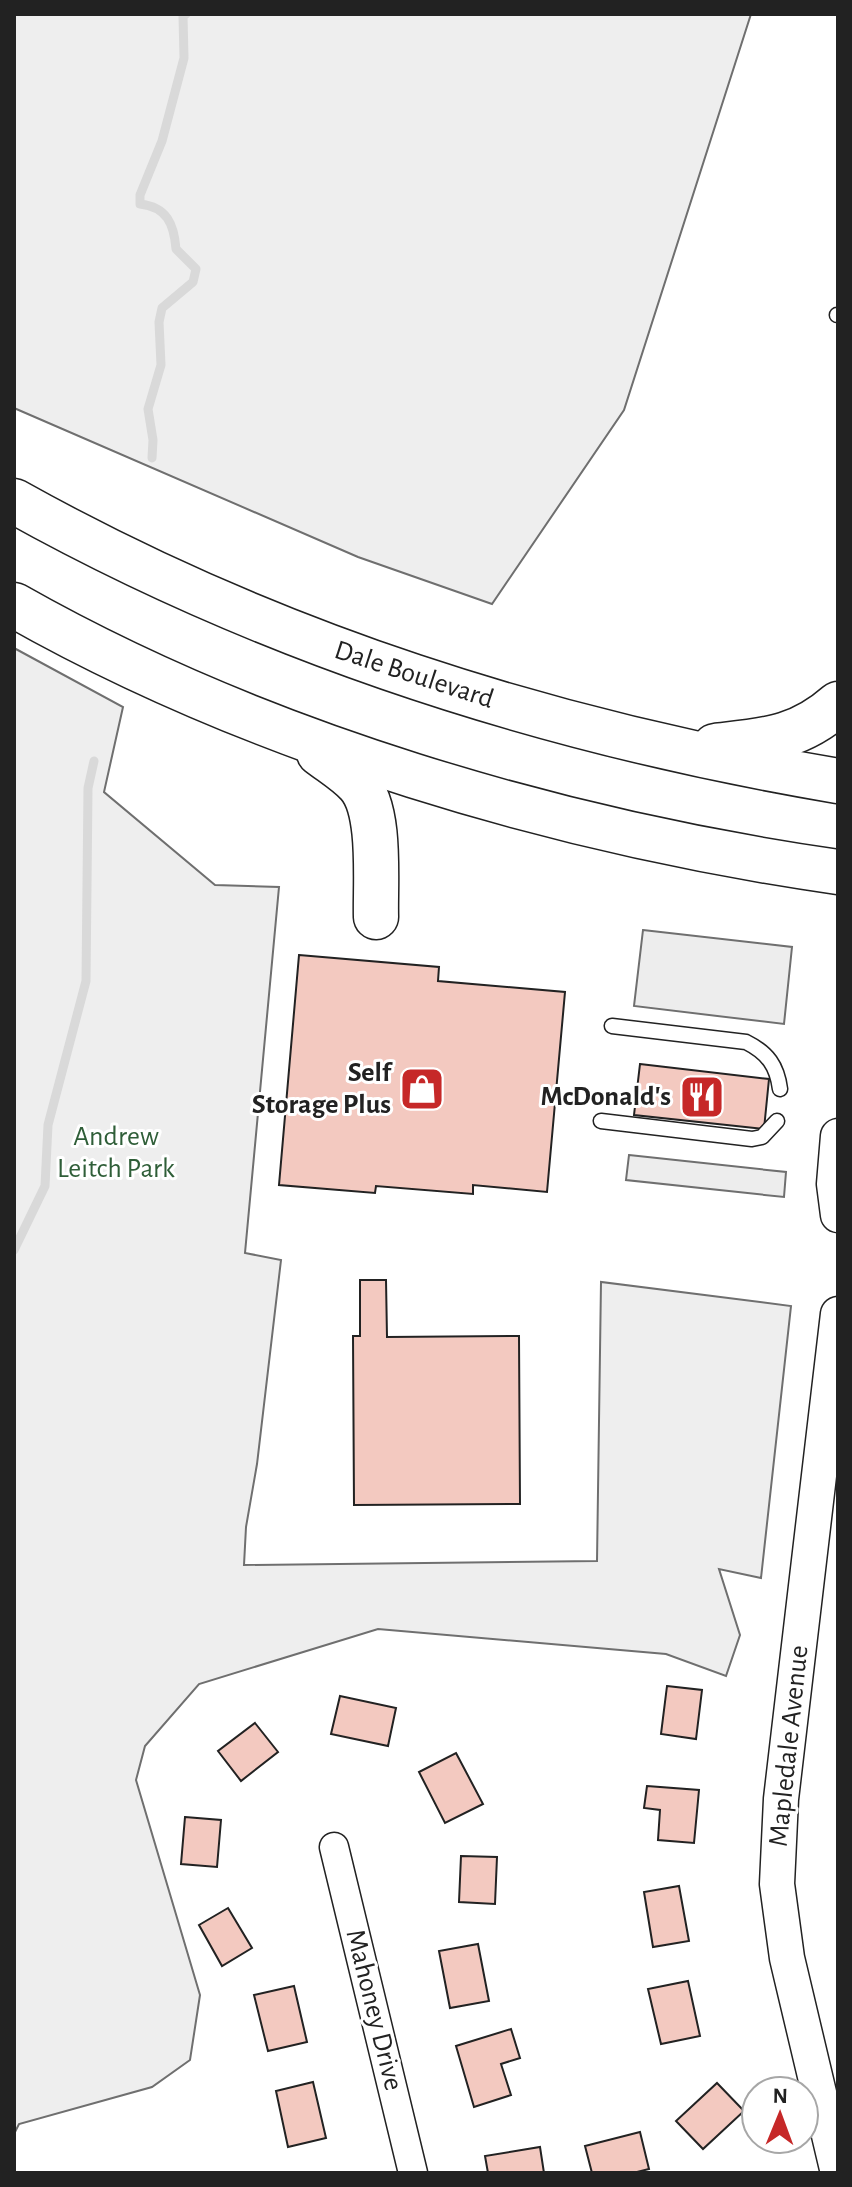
<svg xmlns="http://www.w3.org/2000/svg" width="852" height="2187" viewBox="0 0 852 2187" font-family="'Alegreya Sans',sans-serif">
<style>
.green{fill:#eee;stroke:#6f6f6f;stroke-width:2}
.parking{fill:#ededed;stroke:#6f6f6f;stroke-width:2}
.lines{fill:none;stroke-linecap:round;stroke-linejoin:round}
.stream{stroke:#d9d9d9;stroke-width:9}
.building{fill:#f3c9c0;stroke:#222;stroke-width:2}
.service-casing{stroke:#222;stroke-width:17}
.minor-casing{stroke:#222;stroke-width:31}
.tertiary-casing{stroke:#222;stroke-width:37}
.primary-casing{stroke:#222;stroke-width:47}
.service{stroke:#fff;stroke-width:14}
.minor{stroke:#fff;stroke-width:28}
.tertiary{stroke:#fff;stroke-width:34}
.primary{stroke:#fff;stroke-width:44}
.labels{text-anchor:middle;dominant-baseline:central;stroke-width:6;stroke-linejoin:round;paint-order:stroke}
.street-label{font-size:28px;fill:#222;stroke:#fff}
.poi-label{font-size:28px;font-weight:bold;fill:#222;stroke:#fff;text-anchor:end}
.park-label{font-size:28px;fill:#2f5e38;stroke:#fff}
</style>
<rect width="100%" height="100%" fill="#fff"/>
<!-- green -->
<g class="green">
<polygon points="14,14 751,14 624,410 492,604 358,557 14,408"/>
<polygon points="14,648 123,707 104,792 215,885 279,887 245,1253 281,1260 257,1464 246,1527 244,1565 597,1561 601,1282 791,1306 761,1578 719,1569 740,1635 726,1676 666,1654 378,1629 199,1684 145,1746 136,1780 200,1995 190,2060 152,2087 19,2124 14,2134"/>
</g>
<!-- parking -->
<g class="parking">
<polygon points="643,930 792,947 784,1024 634,1006"/>
<polygon points="629,1155 786,1172 784,1197 626,1180"/>
</g>
<g class="lines">
<!-- stream -->
<g class="stream">
<path d="M152,458L153,440L148,409L161,365L159,322L162,308L193,282L196,269L176,249C174,224 167,207 140,204V195L162,141L184,58L183,16L186,14"/>
<polyline points="14,1250 45,1186 48,1125 86,981 88,788 94,761"/>
</g>
</g>
<!-- building -->
<g class="building">
<polygon points="299,955 439,967 438,981 565,992 547,1192 473,1185 473,1194 376,1186 375,1193 279,1185"/>
<polygon points="640,1064 769,1079 764,1129 634,1115"/>
<polygon points="360,1280 386,1280 387,1337 519,1336 520,1504 354,1505 353,1336 360,1336"/>
<polygon points="667,1686 702,1690 696,1739 661,1734"/>
<polygon points="340,1696 396,1708 388,1746 331,1734"/>
<polygon points="255,1723 278,1752 241,1781 218,1751"/>
<polygon points="456,1753 483,1804 445,1823 419,1772"/>
<polygon points="647,1786 699,1790 694,1843 658,1840 660,1810 644,1808"/>
<polygon points="185,1817 221,1820 217,1867 181,1864"/>
<polygon points="461,1856 497,1857 495,1904 459,1902"/>
<polygon points="679,1886 689,1941 653,1947 644,1892"/>
<polygon points="228,1908 252,1948 222,1966 199,1925"/>
<polygon points="478,1944 489,2001 450,2008 439,1951"/>
<polygon points="688,1981 700,2036 661,2044 648,1989"/>
<polygon points="294,1986 307,2042 268,2051 254,1995"/>
<polygon points="511,2029 520,2058 501,2064 511,2095 474,2107 456,2046"/>
<polygon points="313,2082 326,2138 288,2147 276,2091"/>
<polygon points="717,2083 744,2111 703,2149 676,2121"/>
<polygon points="640,2132 649,2169 633,2173 592,2173 585,2146"/>
<polygon points="540,2147 544,2173 488,2173 485,2156"/>
</g>
<g class="lines">
<!-- service casing -->
<g class="service-casing">
<g id="service">
<polyline points="837,315 838,315"/>
<path d="M612,1026L746,1042C768,1053 777,1066 780,1089"/>
<polyline points="601,1121 752,1139 762,1137 777,1121"/>
</g>
</g>
<!-- minor casing -->
<g class="minor-casing">
<polyline id="minor" points="334,1847 413,2173"/>
</g>
<!-- tertiary casing -->
<g class="tertiary-casing">
<g id="tertiary">
<polyline points="838,1136 834,1184 838,1215"/>
<polyline points="838,2173 787,1958 777,1884 781,1799 838,1314"/>
</g>
</g>
<!-- primary casing -->
<g class="primary-casing">
<g id="primary">
<path d="M14,501C272,645 548,732 838,781"/>
<path d="M14,605C259,744 560,832 838,872"/>
<path d="M715,746C766,740 798,739 838,704"/>
<path d="M319,753C332,763 347,772 358,784C382,810 375,883 376,917"/>
</g>
</g>
<!-- service -->
<use href="#service" class="service"/>
<!-- minor -->
<use href="#minor" class="minor"/>
<!-- tertiary -->
<use href="#tertiary" class="tertiary"/>
<!-- primary -->
<use href="#primary" class="primary"/>
</g>
<!-- icons -->
<defs>
<g id="shop-square" transform="scale(2.3)"><rect x="-9" y="-9" width="18" height="18" rx="4" fill="#c62828" stroke="#fff"/><path d="M-5-2.5h2.3a2.7 3.5 0 0 1 5.4 0H5L5.5 6h-11ZM-1.5-2.5h3a1.5 2.3 0 0 0-3 0Z" fill="#fff"/></g>
<g id="restaurant-square" transform="scale(2.3)"><rect x="-9" y="-9" width="18" height="18" rx="4" fill="#c62828" stroke="#fff"/><path d="M-5-6h1v4h1v-4h1v4h1v-4h1v5L-1.5 .5V6h-2V.5L-5-1ZM5-6V6H3V1.5H1.5Q1.5-4 5-6Z" fill="#fff"/></g>
</defs>
<g fill-rule="evenodd">
<use href="#shop-square" x="422" y="1089"/>
<use href="#restaurant-square" x="702" y="1097"/>
</g>
<g class="labels">
<!-- street labels -->
<g class="street-label">
<text transform="translate(414 675) rotate(18)">Dale Boulevard</text>
<text transform="translate(789 1746) rotate(-84)">Mapledale Avenue</text>
<text transform="translate(374 2010) rotate(76)">Mahoney Drive</text>
</g>
<!-- poi labels -->
<g class="poi-label">
<text x="391" y="1073">Self<tspan x="391" dy="32">Storage Plus</tspan></text>
<text x="671" y="1097">McDonald's</text>
</g>
<!-- park labels -->
<g class="park-label">
<text x="116" y="1137">Andrew<tspan x="116" dy="32">Leitch Park</tspan></text>
</g>
</g>
<!-- border -->
<rect width="852" height="2187" fill="none" stroke="#222222" stroke-width="32"/>
<!-- north arrow -->
<g transform="translate(780 2115) rotate(1)"><circle r="38" fill="#ffffff" stroke="#a7a7a7" stroke-width="2"/>
<path d="M0-6L14 30L0 20L-14 30Z" fill="#c62828"/>
<text y="-12" font-size="22" font-weight="bold" text-anchor="middle" fill="#222222">N</text>
</g>
</svg>
